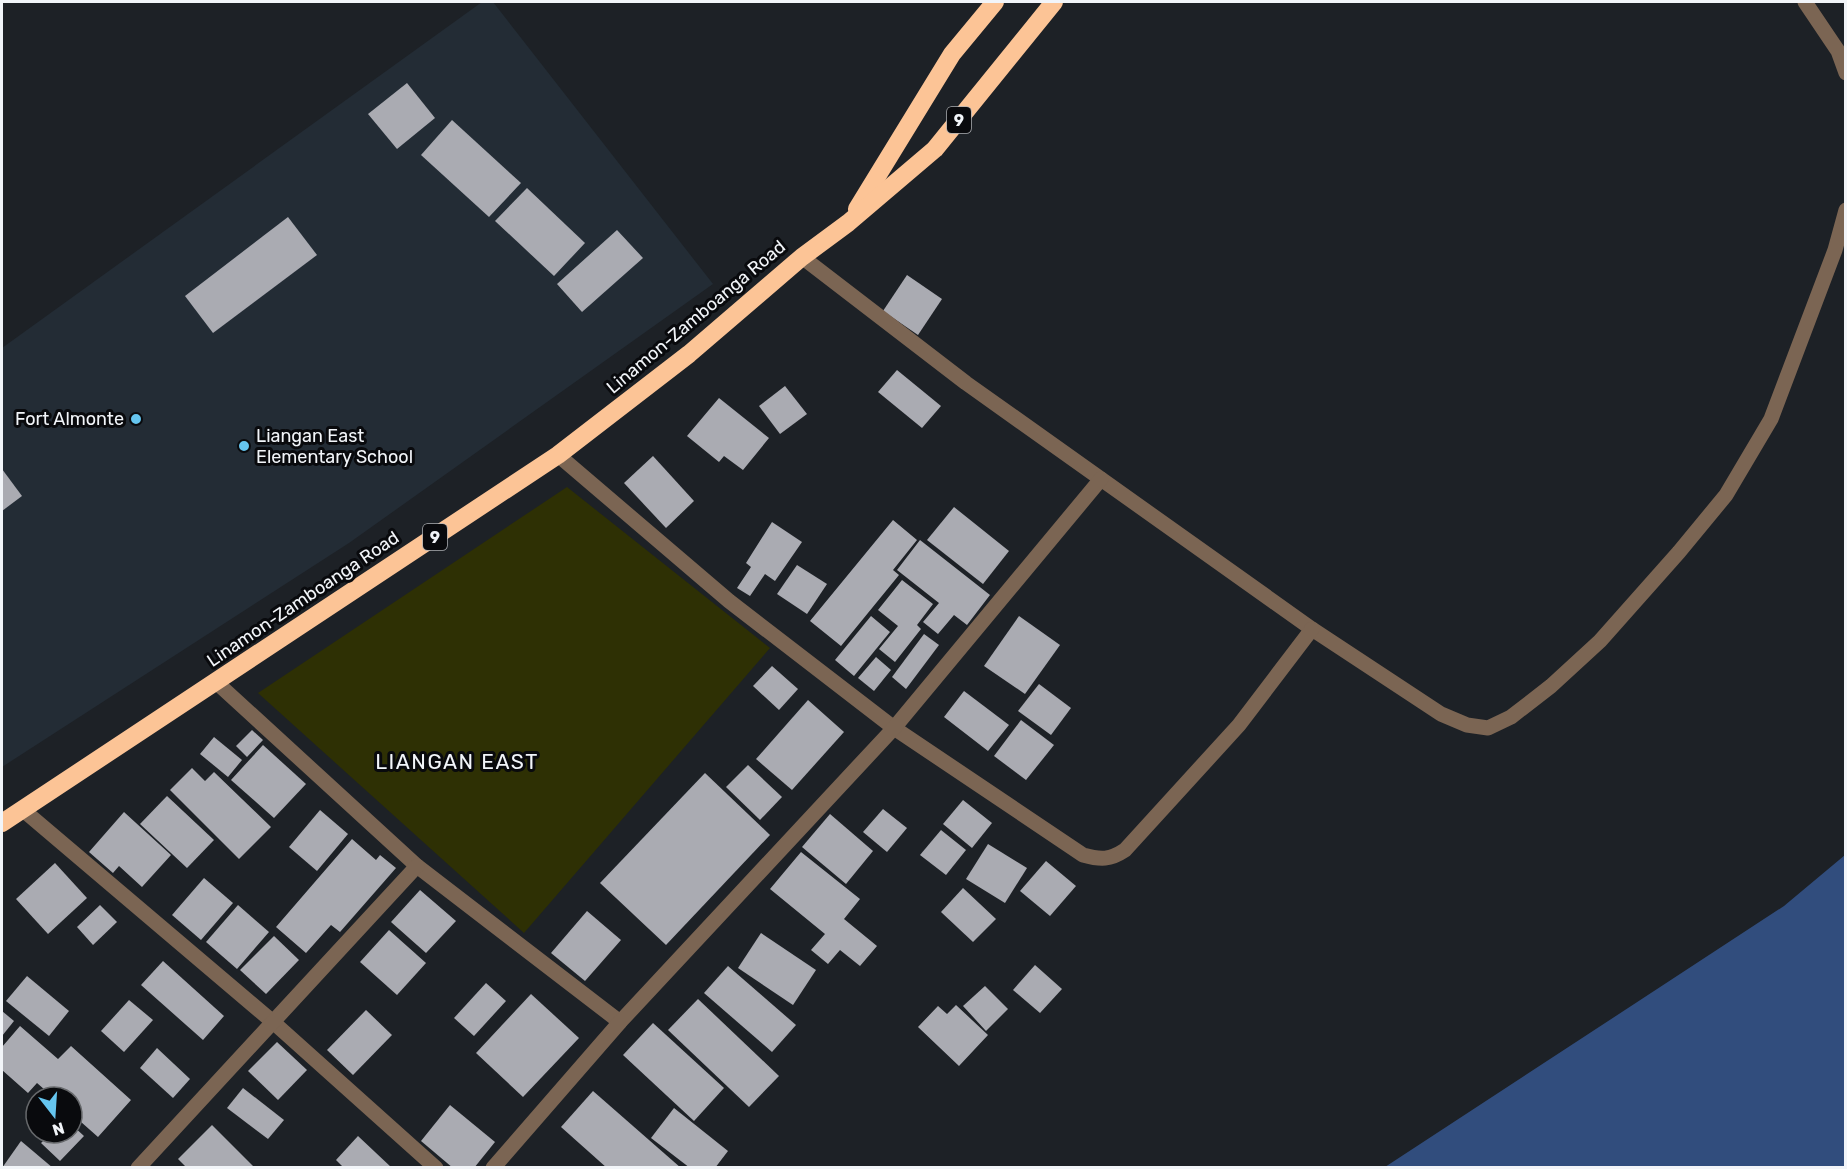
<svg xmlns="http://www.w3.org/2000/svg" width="1847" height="1169" viewBox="0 0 1847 1169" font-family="Rubik,sans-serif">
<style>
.built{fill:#232c35}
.green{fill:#2e3004}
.water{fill:#314d7d}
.building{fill:#aaabb2}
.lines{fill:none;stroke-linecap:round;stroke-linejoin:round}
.street{stroke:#7b6553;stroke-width:15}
.highway{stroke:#fcc496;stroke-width:18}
.poi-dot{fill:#65c5ef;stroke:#090a0d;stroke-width:2}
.labels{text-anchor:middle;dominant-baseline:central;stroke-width:6;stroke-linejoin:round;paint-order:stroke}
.shield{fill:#090a0d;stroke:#acaeb2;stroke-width:1.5}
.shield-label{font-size:16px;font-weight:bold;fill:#f2f5f9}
.street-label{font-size:18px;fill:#f2f5f9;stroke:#090a0d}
.poi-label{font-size:18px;fill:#f2f5f9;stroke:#090a0d;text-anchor:end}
.quarter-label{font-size:21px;letter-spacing:1.5px;fill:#f2f5f9;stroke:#090a0d}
</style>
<rect width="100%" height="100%" fill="#1d2126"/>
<!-- built -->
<polygon class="built" points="482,2 493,2 713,284 349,543 2,767 2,348"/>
<!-- green -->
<polygon class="green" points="567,487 770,648 524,933 258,693"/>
<!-- water -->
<polygon class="water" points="1845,855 1845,1167 1385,1167 1784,906"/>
<!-- building -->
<g class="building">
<polygon points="407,83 435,118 397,149 368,114"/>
<polygon points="452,120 521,183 489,217 421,155"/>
<polygon points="527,188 585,243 554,276 495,221"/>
<polygon points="288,217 317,255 213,333 185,296"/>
<polygon points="617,230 643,258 582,312 557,284"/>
<polygon points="907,275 942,299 918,335 883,311"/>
<polygon points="897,370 941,406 922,428 878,392"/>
<polygon points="785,386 807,414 780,434 759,406"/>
<polygon points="719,398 769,438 743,470 724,456 719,462 687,436"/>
<polygon points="653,456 694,501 666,528 624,483"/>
<polygon points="2,469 22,496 2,511"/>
<polygon points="954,507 1009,551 983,584 927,540"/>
<polygon points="893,520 917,540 893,570 899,575 841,646 810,621"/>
<polygon points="772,522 802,542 775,581 765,574 750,596 737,588 751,567 746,563"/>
<polygon points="920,540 990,595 967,625 954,615 938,634 923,622 939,603 897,570"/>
<polygon points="797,565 827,584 807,614 777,594"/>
<polygon points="902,580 933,604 917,625 921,629 895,662 879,649 898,626 878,610"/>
<polygon points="871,616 890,632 854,676 835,660"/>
<polygon points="1019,616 1060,645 1025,694 984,666"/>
<polygon points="924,634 939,645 906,689 892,677"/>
<polygon points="876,657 891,670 874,691 858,678"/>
<polygon points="772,666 798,689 779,710 753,686"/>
<polygon points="1039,684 1071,708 1051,735 1018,711"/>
<polygon points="964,691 1009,725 988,751 944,717"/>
<polygon points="808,700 844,732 792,790 756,759"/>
<polygon points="1021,720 1054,745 1026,780 994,756"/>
<polygon points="252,730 263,740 247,757 236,746"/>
<polygon points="214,737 242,760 228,777 200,754"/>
<polygon points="263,745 306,784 274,818 231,780"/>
<polygon points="748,765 782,797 760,820 726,787"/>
<polygon points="192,768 205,781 214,772 271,827 239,859 170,790"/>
<polygon points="705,773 770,835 666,945 600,883"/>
<polygon points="167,796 214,840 187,868 140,824"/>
<polygon points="963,800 992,823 972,848 943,824"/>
<polygon points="883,809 907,828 887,852 863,832"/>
<polygon points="320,810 348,834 317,871 289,847"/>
<polygon points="124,812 171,855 142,887 119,866 113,873 89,852"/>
<polygon points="830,814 873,851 846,884 802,847"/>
<polygon points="941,830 966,850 946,875 920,855"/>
<polygon points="352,839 376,860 380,855 396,868 340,932 331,925 306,953 276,927"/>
<polygon points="988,844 1027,868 1005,903 966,879"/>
<polygon points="801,852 860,899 844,919 877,946 860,966 840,950 828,964 811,950 825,934 770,889"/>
<polygon points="1046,861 1076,886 1050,916 1020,891"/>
<polygon points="55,863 87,898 48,934 16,899"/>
<polygon points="204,878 233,903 201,940 172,915"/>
<polygon points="963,888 996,919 973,942 941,912"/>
<polygon points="420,890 456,921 426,953 391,922"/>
<polygon points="100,905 117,922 93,945 77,927"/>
<polygon points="238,905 269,932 237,969 206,942"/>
<polygon points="587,911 621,940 585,981 551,953"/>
<polygon points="389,930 426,963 397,995 360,962"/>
<polygon points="761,933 816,970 793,1005 738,968"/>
<polygon points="274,936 299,960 266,994 240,970"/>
<polygon points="163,961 224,1016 203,1040 141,985"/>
<polygon points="1035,965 1062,989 1040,1013 1013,990"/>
<polygon points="728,966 796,1025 772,1052 704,993"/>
<polygon points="27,976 69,1011 49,1036 6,1001"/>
<polygon points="486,983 506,1001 474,1036 454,1018"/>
<polygon points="985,986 1008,1009 986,1031 963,1006"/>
<polygon points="531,994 579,1038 523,1097 476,1053"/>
<polygon points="698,999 779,1076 749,1107 668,1030"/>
<polygon points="129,1000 153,1020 124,1052 101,1031"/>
<polygon points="956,1005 988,1035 959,1066 918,1027 938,1006 947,1014"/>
<polygon points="366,1010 392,1035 353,1075 327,1050"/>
<polygon points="2,1011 14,1021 2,1036"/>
<polygon points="653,1023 724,1088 694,1121 623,1055"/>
<polygon points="20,1026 58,1059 71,1046 131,1100 98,1137 72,1114 72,1097 53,1097 37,1083 28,1093 2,1070 2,1047"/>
<polygon points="277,1042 307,1070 278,1100 248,1071"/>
<polygon points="157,1048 190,1079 173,1098 140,1068"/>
<polygon points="243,1088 284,1120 268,1139 227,1108"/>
<polygon points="593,1091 681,1168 607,1168 561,1127"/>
<polygon points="450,1105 495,1142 474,1168 453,1168 421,1141"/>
<polygon points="674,1108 728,1151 715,1168 690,1168 651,1138"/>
<polygon points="72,1125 84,1136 60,1161 41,1143 51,1133 72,1133"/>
<polygon points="212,1125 253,1166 252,1168 187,1168 178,1159"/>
<polygon points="358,1136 392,1168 344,1168 336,1160"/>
<polygon points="21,1141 53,1168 2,1168"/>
</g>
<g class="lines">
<!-- street -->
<g class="street">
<polyline points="1805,2 1838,51 1846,73"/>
<polyline points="802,257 966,383 1312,629 1441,714 1467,725 1488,728 1511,717 1551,686 1600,641 1679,552 1726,495 1771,419 1835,250 1846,210"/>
<path d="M558,455L729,601L894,728L1083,855C1101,860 1110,860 1125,850L1239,725L1312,629"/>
<polyline points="216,682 417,866 620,1022"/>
<polyline points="22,809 273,1022 436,1168"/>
<polyline points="138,1168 417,866"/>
<polyline points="493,1168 620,1022 894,728 1101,479"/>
</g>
<!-- highway -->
<g class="highway">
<polyline points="857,209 952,54 995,2"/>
<polyline points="2,823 558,455 689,354 802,257 848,223 935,149 1054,2"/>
</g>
</g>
<!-- markers -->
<g class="poi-dot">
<circle cx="136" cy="419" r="6"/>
<circle cx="244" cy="446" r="6"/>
</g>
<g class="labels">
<!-- shield labels -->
<g class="shield">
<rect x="947" y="107" width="24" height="26" rx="4.5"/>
<rect x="423" y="524" width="24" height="26" rx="4.5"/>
</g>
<g class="shield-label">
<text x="959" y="120">9</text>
<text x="435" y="537">9</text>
</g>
<!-- street labels -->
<g class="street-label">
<text transform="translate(696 317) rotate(-40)">Linamon-Zamboanga Road</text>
<text transform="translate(303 599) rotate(-34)">Linamon-Zamboanga Road</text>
</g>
<!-- poi labels -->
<g class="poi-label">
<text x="124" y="419">Fort Almonte</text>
<text x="256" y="436" text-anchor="start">Liangan East<tspan x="256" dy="21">Elementary School</tspan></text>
</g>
<!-- quarter labels -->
<g class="quarter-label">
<text x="457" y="761">LIANGAN EAST</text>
</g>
</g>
<!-- border -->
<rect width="1847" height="1169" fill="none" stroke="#f2f5f9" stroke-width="6"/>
<!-- north arrow -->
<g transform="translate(54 1115) rotate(163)"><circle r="28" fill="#090a0d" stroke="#66686b" stroke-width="1.5"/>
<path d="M0-4.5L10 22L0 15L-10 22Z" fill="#65c5ef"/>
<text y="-9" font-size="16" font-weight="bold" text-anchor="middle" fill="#f2f5f9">N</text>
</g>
</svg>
